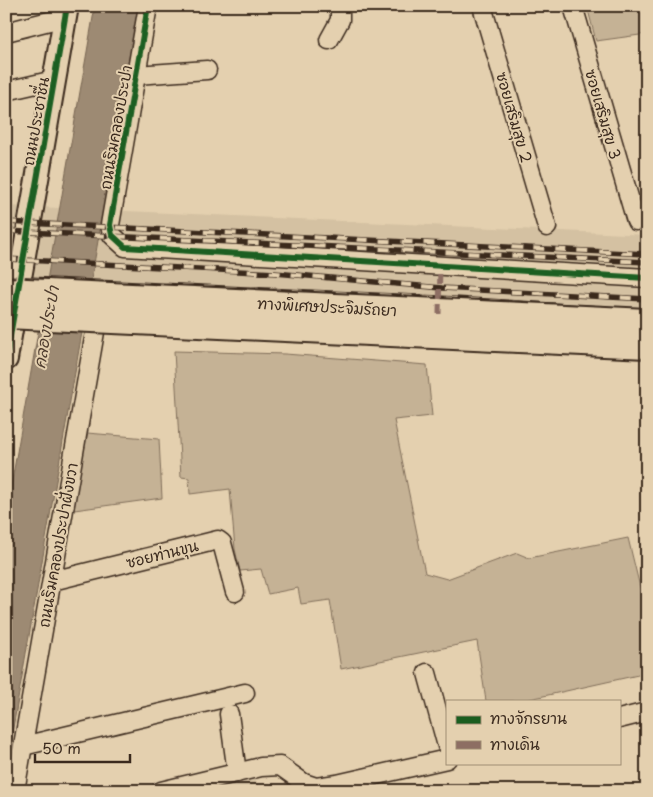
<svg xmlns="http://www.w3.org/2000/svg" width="653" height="797" viewBox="0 0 653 797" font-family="'Playpen Sans','Playpen Sans Thai',sans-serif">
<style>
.built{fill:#d4c1a2}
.green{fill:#c5b295;stroke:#806e5a}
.water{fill:#9d8a73;stroke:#766451}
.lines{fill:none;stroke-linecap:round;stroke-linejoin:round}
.minor-casing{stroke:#3b2a1e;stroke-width:21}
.major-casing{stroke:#3b2a1e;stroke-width:26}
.minor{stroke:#e4d0af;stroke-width:18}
.major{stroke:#e4d0af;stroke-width:22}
.rail-casing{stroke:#3b2a1e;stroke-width:5.5}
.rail{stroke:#e4d0af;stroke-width:4;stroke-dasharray:11;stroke-linecap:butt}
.highway-bridge-casing{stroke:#3b2a1e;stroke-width:30;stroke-linecap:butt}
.highway-bridge{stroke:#e4d0af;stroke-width:26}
.quiet{stroke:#8d6e63;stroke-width:5;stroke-dasharray:10 5;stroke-linecap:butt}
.cycleway-casing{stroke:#e4d0af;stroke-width:9}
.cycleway{stroke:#1b5e20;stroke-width:6}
.labels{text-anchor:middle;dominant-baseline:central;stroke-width:4;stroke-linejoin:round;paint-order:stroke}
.street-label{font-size:15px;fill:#3b2a1e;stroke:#e4d0af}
.water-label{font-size:16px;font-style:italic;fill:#4f3d2f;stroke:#e4d0af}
</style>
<rect width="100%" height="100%" fill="#e4d0af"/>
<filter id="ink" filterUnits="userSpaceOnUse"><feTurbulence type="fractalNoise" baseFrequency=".02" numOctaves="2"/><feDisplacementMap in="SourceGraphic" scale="10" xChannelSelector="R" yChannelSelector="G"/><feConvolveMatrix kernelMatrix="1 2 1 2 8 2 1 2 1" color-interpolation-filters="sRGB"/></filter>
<g filter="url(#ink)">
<!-- built -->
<g class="built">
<polygon points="6,206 60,208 46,287 6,285"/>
<polygon points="104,210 647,235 647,319 90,290"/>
<polygon points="254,773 259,791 157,791"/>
</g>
<!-- green -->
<g class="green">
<polygon points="587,6 647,6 647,34 596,41"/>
<polygon points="174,351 285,354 427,365 432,416 394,420 425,573 447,579 517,553 529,558 628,538 647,616 647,673 521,701 486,701 477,641 341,669 330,600 301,604 298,588 268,594 261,569 240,571 235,549 230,489 190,494 189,478 181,477"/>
<polygon points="87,433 159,439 162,498 67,511"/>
</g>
<!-- water -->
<polygon class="water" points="95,6 139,6 6,768 6,515"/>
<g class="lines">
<!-- minor casing -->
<g class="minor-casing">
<g id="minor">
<polyline points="148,6 110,225 112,235 125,247 647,278"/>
<polyline points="482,6 547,227"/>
<polyline points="573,6 636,221"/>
<polyline points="6,32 65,17"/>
<polyline points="329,40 340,20 340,6"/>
<polyline points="136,75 207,70"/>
<polyline points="6,91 54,80"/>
<polyline points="52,581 218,540 222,543 235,592"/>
<polyline points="427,673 447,746"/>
<polyline points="229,714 237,773"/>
<polyline points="619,719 647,712"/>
<polyline points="23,746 245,693"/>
<polyline points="15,791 99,309"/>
<polyline points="161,791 261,767 280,766 304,783 316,787 337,784 447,759"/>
</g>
</g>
<!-- major casing -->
<g class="major-casing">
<polyline id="major" points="6,359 67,6"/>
</g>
<!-- minor -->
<use href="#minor" class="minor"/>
<!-- major -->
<use href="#major" class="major"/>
<!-- rail casing -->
<g class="rail-casing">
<g id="rail">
<polyline points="6,222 647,254"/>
<polyline points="6,231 647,262"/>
<polyline points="6,259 275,273 442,288 647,299"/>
<polyline points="6,278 439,298 647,311"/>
</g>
</g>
<!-- rail -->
<use href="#rail" class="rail"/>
<!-- highway-bridge casing -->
<g class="highway-bridge-casing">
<g id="highway-bridge">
<polyline points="6,291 647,322"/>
<polyline points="6,315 647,345"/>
</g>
</g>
<!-- highway-bridge -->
<use href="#highway-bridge" class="highway-bridge"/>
<!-- quiet -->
<polyline class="quiet" points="439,314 440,266"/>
<!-- cycleway casing -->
<g class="cycleway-casing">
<g id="cycleway">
<polyline points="148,6 110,225 112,235 125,247 647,278"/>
<polyline points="6,359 67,6"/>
</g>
</g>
<!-- cycleway -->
<use href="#cycleway" class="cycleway"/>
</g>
</g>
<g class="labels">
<!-- street labels -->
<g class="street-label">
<text transform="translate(604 114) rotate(74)">ซอยเสริมสุข 3</text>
<text transform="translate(515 117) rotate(74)">ซอยเสริมสุข 2</text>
<text transform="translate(35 121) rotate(-80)">ถนนประชาชื่น</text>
<text transform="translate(115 127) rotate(-80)">ถนนริมคลองประปา</text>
<text transform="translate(327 306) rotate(3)">ทางพิเศษประจิมรัถยา</text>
<text transform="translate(57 545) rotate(-80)">ถนนริมคลองประปาฝั่งขวา</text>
<text transform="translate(162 553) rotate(-14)">ซอยท่านขุน</text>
</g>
<!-- water labels -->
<g class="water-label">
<text transform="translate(45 327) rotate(-80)">คลองประปา</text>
</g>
</g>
<!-- margin -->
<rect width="653" height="797" fill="none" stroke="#e4d0af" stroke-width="25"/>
<rect x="12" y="12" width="628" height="772" fill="none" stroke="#3b2a1e" stroke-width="2" filter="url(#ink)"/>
<!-- legend -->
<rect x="446" y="700" width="175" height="65" fill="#e4d0af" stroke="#a08e75"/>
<rect x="456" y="716" width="25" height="8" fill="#1b5e20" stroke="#a08e75"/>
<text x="490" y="724" font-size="15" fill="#3b2a1e">ทางจักรยาน</text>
<rect x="456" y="741" width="25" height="8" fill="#8d6e63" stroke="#a08e75"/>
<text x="490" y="750" font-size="15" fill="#3b2a1e">ทางเดิน</text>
<!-- scale -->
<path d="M35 754v8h95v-8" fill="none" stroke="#3b2a1e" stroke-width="2.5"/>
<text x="42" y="754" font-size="15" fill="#3b2a1e" stroke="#e4d0af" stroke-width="4" paint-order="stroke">50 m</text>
</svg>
